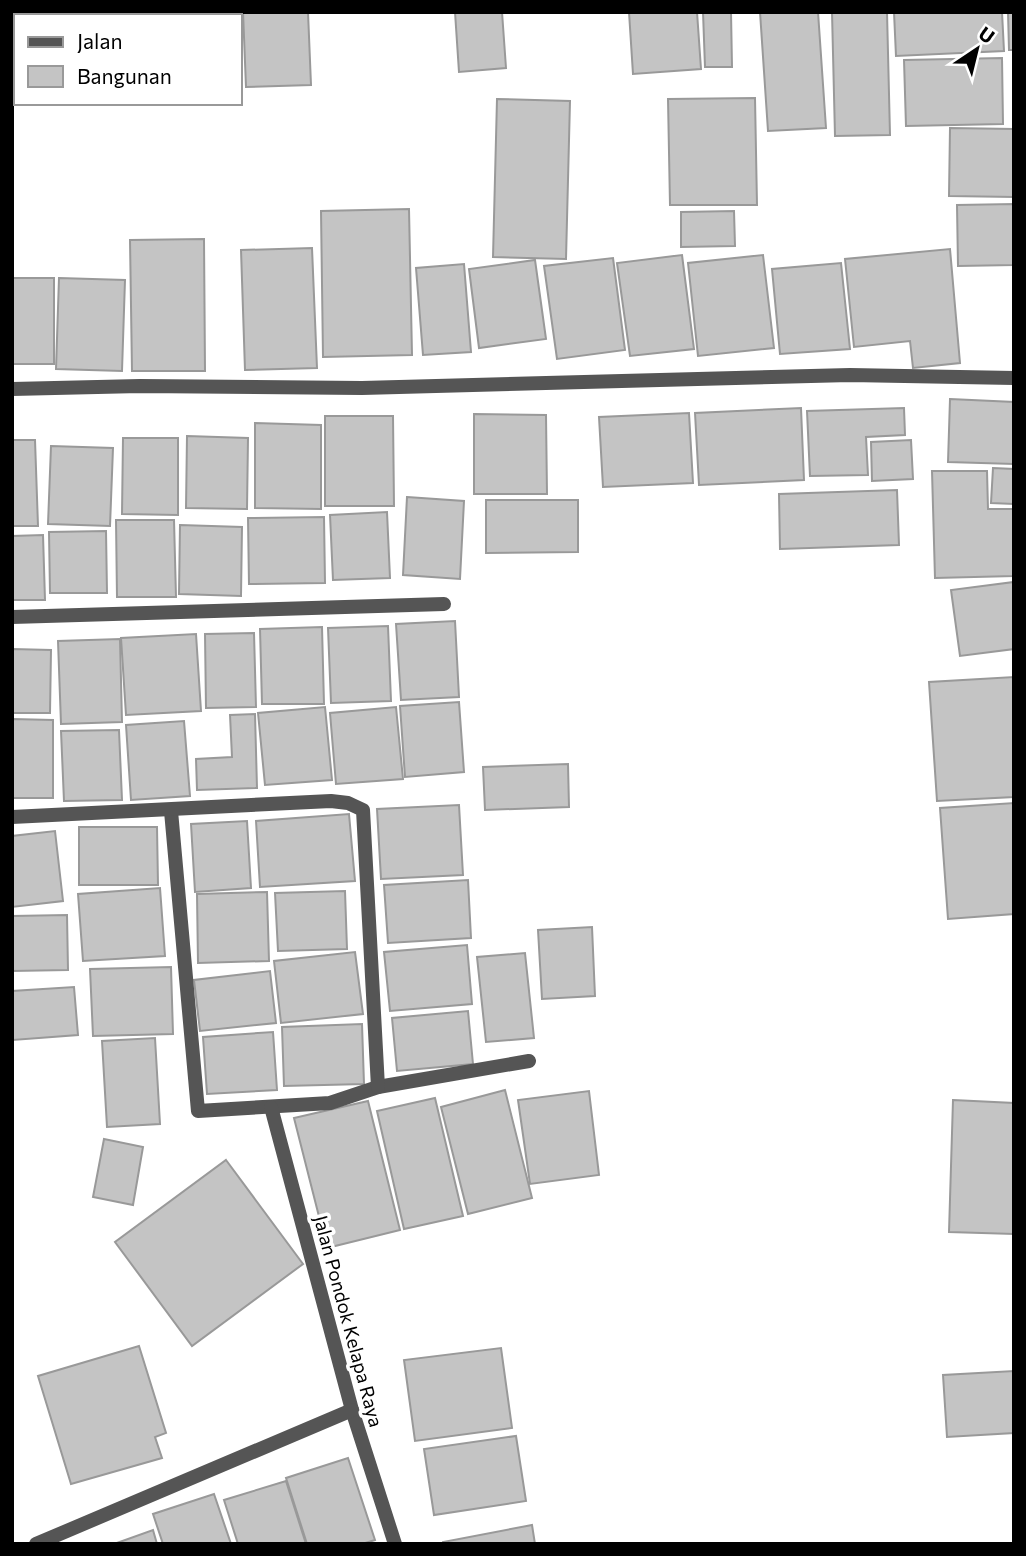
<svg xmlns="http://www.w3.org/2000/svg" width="1026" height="1556" viewBox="0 0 1026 1556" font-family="Commissioner,sans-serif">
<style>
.building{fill:#c4c4c4;stroke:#999;stroke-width:2}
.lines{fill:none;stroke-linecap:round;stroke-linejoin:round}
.street{stroke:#555;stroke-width:14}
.labels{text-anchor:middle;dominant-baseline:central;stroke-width:7;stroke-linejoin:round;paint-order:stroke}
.street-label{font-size:19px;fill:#000;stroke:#fff}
</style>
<rect width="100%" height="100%" fill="#fff"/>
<!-- building -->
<g class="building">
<rect x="30" y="12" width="48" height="4"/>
<polygon points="143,12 183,12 183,16 144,16"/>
<polygon points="243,12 308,12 311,85 246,87"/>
<polygon points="455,12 502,12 506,68 459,72"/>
<polygon points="629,12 697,12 701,69 633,74"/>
<polygon points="703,12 731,12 732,67 705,67"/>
<polygon points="760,12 818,12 826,128 768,131"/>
<polygon points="832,12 887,12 890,135 835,136"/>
<polygon points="894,12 1002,12 1004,51 896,56"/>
<polygon points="1008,12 1014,12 1014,50 1009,50"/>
<polygon points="1002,58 1003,124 906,126 904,60"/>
<polygon points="755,98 757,205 670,205 668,99"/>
<polygon points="497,99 570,101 566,259 493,257"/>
<polygon points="950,128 1014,129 1014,197 949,196"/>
<polygon points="1014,204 1014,265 958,266 957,205"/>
<polygon points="409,209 412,355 323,357 321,211"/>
<polygon points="734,211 735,246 681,247 681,212"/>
<polygon points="204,239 205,371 132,371 130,240"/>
<polygon points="312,248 317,368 245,370 241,250"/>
<polygon points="950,249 960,363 913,368 910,341 854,347 845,259"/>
<polygon points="682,255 694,349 630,356 617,263"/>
<polygon points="763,255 774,348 698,356 688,263"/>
<polygon points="613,258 625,350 557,359 544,266"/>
<polygon points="535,260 546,339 479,348 469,269"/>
<polygon points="841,263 850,349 780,354 772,269"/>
<polygon points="464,264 471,352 423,355 416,268"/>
<rect x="12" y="278" width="42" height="86"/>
<polygon points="59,278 125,280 122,371 56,369"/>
<polygon points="950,399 1014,402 1014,464 948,462"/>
<polygon points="801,408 804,480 699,485 695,413"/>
<polygon points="904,408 905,435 866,437 868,475 810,476 807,411"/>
<polygon points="689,413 693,483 603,487 599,417"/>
<polygon points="474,414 546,415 547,494 474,494"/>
<polygon points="325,416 393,416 394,506 325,506"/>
<polygon points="255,423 321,425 321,509 255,508"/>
<polygon points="187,436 248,438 247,509 186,508"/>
<polygon points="123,438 178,438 178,515 122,514"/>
<polygon points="12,440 35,440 38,526 12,526"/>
<polygon points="911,440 913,479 872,481 871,442"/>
<polygon points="51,446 113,448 110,526 48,524"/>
<polygon points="993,468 1014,469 1014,504 991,503"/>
<polygon points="932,471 987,471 988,509 1014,509 1014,576 935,578"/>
<polygon points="897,490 899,545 780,549 779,494"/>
<polygon points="407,497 464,501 460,579 403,575"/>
<polygon points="486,500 578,500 578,552 486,553"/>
<polygon points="387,512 390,578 333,580 330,515"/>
<polygon points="324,517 325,583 249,584 248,518"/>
<polygon points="116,520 174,520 176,597 117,597"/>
<polygon points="180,525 242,527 241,596 179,594"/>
<polygon points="106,531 107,593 50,593 49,532"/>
<polygon points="43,535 45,600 12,600 12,536"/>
<polygon points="1014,582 1014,649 960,656 951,590"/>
<polygon points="455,621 459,697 401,700 396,624"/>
<polygon points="388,626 391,701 331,703 328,628"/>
<polygon points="322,627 324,704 262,704 260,629"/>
<polygon points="254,633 256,707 206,708 205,634"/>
<polygon points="196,634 201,711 126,715 121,638"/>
<polygon points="120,639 122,722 61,724 58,641"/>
<polygon points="12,649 51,650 50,713 12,713"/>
<polygon points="1014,677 1014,797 937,801 929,682"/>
<polygon points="459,702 464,772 405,777 400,706"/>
<polygon points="325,707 332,780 265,785 258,713"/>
<polygon points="396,707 403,779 336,784 330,713"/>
<polygon points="255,714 257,788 197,790 196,759 232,757 230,715"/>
<polygon points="12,719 53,720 53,798 12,798"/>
<polygon points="184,721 190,796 131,800 126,725"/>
<polygon points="119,730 122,800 64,801 61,731"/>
<polygon points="568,764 569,807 485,810 483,767"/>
<polygon points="1014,803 1014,914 948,919 940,808"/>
<polygon points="459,805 463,875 381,879 377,809"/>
<polygon points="349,814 355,881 260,887 256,821"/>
<polygon points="247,821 251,888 195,892 191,824"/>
<polygon points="79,827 157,827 158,885 79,885"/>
<polygon points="55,831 63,901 12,907 12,836"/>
<polygon points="468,880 471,938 388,943 384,885"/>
<polygon points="160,888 165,956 83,961 78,894"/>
<polygon points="345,891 347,949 278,951 275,893"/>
<polygon points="267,892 269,961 198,963 197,894"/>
<polygon points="67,915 68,970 12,971 12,916"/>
<polygon points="592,927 595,996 542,999 538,930"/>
<polygon points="467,945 472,1004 390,1011 384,952"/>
<polygon points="355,952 363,1014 281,1023 274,961"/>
<polygon points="525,953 534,1038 486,1042 477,957"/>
<polygon points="171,967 173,1034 93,1036 90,969"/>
<polygon points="270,971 276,1023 200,1031 194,980"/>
<polygon points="74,987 78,1035 13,1040 12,991"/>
<polygon points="468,1011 473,1064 397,1071 392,1018"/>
<polygon points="362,1024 364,1084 284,1086 282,1027"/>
<polygon points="273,1032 277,1090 207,1094 203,1037"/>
<polygon points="155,1038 160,1124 107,1127 102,1041"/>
<polygon points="505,1090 532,1198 468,1214 441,1107"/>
<polygon points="589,1091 599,1175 530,1184 518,1100"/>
<polygon points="435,1098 463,1216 404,1229 377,1111"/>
<polygon points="953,1100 1014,1103 1014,1234 949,1232"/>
<polygon points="368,1101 400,1230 327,1248 294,1118"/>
<polygon points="104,1139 143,1147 133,1205 93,1197"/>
<polygon points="226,1160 303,1264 192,1346 115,1242"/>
<polygon points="139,1346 166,1433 155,1437 162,1458 71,1484 38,1376"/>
<polygon points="501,1348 512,1428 415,1441 404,1360"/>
<polygon points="1014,1371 1014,1433 947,1437 943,1375"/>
<polygon points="516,1436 526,1501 434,1515 424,1449"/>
<polygon points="348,1458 375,1540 362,1544 307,1544 286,1478"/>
<polygon points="286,1481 306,1544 238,1544 224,1500"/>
<polygon points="214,1494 231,1544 163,1544 153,1514"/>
<polygon points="532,1525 535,1544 443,1544 443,1542"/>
<polygon points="153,1530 157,1544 114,1544"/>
</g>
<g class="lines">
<!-- street -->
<g class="street">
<polyline points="12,389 140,386 362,388 850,375 1014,378"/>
<polyline points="12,617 444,604"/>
<polyline points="171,811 198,1111 330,1103 378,1087 529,1061"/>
<polyline points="12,817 331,801 348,803 363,810 378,1087"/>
<polyline points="271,1107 352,1410 395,1544"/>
<polyline points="36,1544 352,1410"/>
</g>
</g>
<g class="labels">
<!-- street labels -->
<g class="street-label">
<text transform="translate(349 1321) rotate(75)">Jalan Pondok Kelapa Raya</text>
</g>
</g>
<!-- border -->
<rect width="1026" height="1556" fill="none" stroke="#000000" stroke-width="28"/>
<!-- legend -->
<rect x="14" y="14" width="228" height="91" fill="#ffffff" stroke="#999999" stroke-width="2"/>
<rect x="28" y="37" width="35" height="10" fill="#555555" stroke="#999999" stroke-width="2"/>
<text x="77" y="49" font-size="21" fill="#000000">Jalan</text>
<rect x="28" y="66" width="35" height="21" fill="#c4c4c4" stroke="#999999" stroke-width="2"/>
<text x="77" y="84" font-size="21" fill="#000000">Bangunan</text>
<!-- north arrow -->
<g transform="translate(977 49) rotate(35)" stroke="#ffffff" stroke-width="5" paint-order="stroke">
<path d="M0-5L12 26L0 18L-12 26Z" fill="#000000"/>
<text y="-10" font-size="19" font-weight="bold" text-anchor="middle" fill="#000000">U</text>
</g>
</svg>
